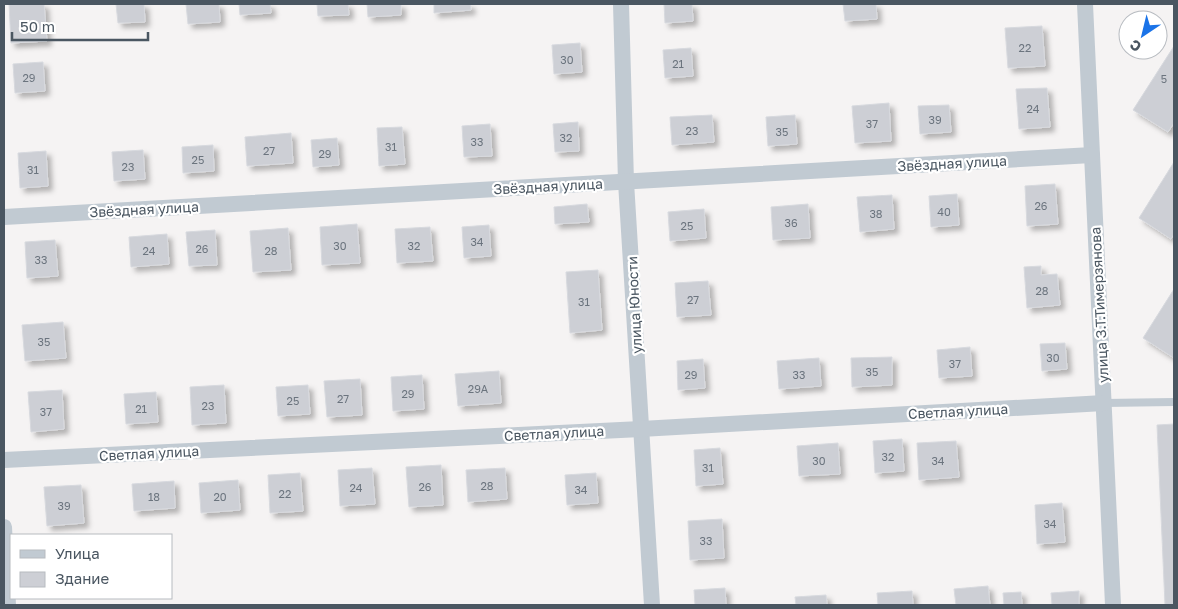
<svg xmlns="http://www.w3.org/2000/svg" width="1178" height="609" viewBox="0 0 1178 609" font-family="'Golos Text',sans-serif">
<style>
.building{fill:#cdcfd5;stroke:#d7d9de;filter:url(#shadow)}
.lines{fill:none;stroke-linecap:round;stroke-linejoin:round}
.lane{stroke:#c1cad2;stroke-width:8}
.street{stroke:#c1cad2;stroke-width:16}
.labels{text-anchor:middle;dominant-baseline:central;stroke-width:4.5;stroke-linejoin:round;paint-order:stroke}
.number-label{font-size:11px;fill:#6b747e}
.street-label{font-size:14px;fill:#4a5661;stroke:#fff}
</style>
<defs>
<filter id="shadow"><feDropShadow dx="4.5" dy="4.5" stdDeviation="2.5" flood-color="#0004"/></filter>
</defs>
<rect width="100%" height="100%" fill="#f5f3f3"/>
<g class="building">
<path d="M9 4H44L47 41 11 43Z"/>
<path d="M116 4H144L145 22 118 23Z"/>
<path d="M186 4H219L220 22 188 24Z"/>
<path d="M239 4H270L271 13 240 15Z"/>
<path d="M317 4H348L349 15 318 16Z"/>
<path d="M367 4H401V15L368 17Z"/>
<path d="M434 4H470L471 10 434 13Z"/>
<path d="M664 4H692L693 21 665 23Z"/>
<path d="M843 4H876L877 19 845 21Z"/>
<path d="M1042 26 1045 66 1008 68 1005 28Z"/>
<path d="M580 43 582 72 554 74 552 45Z"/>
<path d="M1174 46V123L1168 132 1133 110Z"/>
<path d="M691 48 693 76 665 78 663 50Z"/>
<path d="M43 62 45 91 15 93 13 64Z"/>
<path d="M1047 88 1050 127 1019 129 1016 89Z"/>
<path d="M889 103 891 141 855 143 852 106Z"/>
<path d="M949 105 951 132 920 134 918 106Z"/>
<path d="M712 115 714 142 672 145 670 117Z"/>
<path d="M795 115 797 144 768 146 766 117Z"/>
<path d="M578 122 579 151 555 152 553 124Z"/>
<path d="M490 124 492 156 464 157 462 126Z"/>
<path d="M402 127 405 164 379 166 377 128Z"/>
<path d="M291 133 293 163 247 166 245 137Z"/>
<path d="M337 138 339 165 313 167 311 140Z"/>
<path d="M213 145 214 171 183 173 182 147Z"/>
<path d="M143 150 145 179 114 181 112 152Z"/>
<path d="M46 151 48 186 20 188 18 153Z"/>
<path d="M1174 162V234L1171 239 1139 218Z"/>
<path d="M1055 184 1058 224 1027 226 1025 186Z"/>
<path d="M957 194 959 225 931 227 929 196Z"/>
<path d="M892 195 894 229 860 232 857 197Z"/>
<path d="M587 204 589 222 555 224 554 207Z"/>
<path d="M808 204 810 238 773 240 771 207Z"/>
<path d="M704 209 706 238 670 241 668 212Z"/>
<path d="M357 224 360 263 322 265 320 227Z"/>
<path d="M489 225 491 256 464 258 462 227Z"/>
<path d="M430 227 433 261 397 263 395 229Z"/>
<path d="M288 228 291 270 253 272 250 231Z"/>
<path d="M215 230 217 265 189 266 186 232Z"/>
<path d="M167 234 169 264 131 267 129 237Z"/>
<path d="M55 240 58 276 27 278 25 242Z"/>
<path d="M1041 266V275L1057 274 1060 305 1027 308 1024 267Z"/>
<path d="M598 270 602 330 570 333 566 272Z"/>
<path d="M708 281 711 315 677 317 675 283Z"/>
<path d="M1174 289V358L1143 338Z"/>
<path d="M63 322 66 358 25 361 22 325Z"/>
<path d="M1065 343 1067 369 1042 371 1040 344Z"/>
<path d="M970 347 972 376 939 378 937 350Z"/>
<path d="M892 357V385L852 387 851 358Z"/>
<path d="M819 358 821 386 779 389 777 361Z"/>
<path d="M703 359 705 388 678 390 677 361Z"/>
<path d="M499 371 501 403 458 406 455 374Z"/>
<path d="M422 375 424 409 393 411 391 377Z"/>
<path d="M360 379 362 415 327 417 324 381Z"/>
<path d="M224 385 226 423 192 425 190 387Z"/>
<path d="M308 385 310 414 278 416 276 387Z"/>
<path d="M62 390 64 429 31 432 28 392Z"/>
<path d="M156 392 158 422 126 424 124 394Z"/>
<path d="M1174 424V605H1165L1157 425Z"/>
<path d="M902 439 904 471 875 473 873 441Z"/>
<path d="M956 441 959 477 919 480 917 443Z"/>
<path d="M838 443 840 474 799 476 797 446Z"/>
<path d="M720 448 723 484 696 486 694 450Z"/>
<path d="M441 465 443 505 409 507 406 467Z"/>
<path d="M372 468 375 504 340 506 338 470Z"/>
<path d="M505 468 507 499 468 502 466 470Z"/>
<path d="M300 473 303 511 270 513 268 475Z"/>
<path d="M596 473 598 503 567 505 565 475Z"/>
<path d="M238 480 240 510 201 513 199 483Z"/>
<path d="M174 481 175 508 134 511 132 484Z"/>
<path d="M81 485 84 523 47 526 44 487Z"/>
<path d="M1062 503 1065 542 1037 544 1035 505Z"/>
<path d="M722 519 724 558 690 560 688 521Z"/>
<path d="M988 586 990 605H956L954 589Z"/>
<path d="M725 588 726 605H695L694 590Z"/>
<path d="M912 591 913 605H878L877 593Z"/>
<path d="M1079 591V605H1052L1051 593Z"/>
<path d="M1021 592 1022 605H1004L1003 593Z"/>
<path d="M826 595 827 605H796L795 597Z"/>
</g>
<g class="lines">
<path class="lane" d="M1104 403 1174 402"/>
<g class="street">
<path d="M621 4 626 182 652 605"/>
<path d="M1085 4 1113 605"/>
<path d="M4 217 1092 155"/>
<path d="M4 460 641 429 1104 403"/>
<path d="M4 527 8 605"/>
</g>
</g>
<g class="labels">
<g class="number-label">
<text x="1025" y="47">22</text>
<text x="567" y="59">30</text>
<text x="678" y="63">21</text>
<text x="29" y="77">29</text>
<text x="1164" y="78">5</text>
<text x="1033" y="108">24</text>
<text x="935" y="119">39</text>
<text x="872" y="123">37</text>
<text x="692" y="130">23</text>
<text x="782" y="131">35</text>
<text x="566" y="137">32</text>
<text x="477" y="141">33</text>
<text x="391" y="146">31</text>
<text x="269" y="150">27</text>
<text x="325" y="153">29</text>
<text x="198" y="159">25</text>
<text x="128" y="166">23</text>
<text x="33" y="169">31</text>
<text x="1041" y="205">26</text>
<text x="944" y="211">40</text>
<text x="876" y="213">38</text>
<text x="791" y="222">36</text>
<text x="687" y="225">25</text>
<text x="477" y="241">34</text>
<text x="340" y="245">30</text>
<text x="414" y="245">32</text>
<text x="202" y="248">26</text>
<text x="149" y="250">24</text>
<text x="271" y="250">28</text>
<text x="41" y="259">33</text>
<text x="1042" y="290">28</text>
<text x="693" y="299">27</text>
<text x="584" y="301">31</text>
<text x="44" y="341">35</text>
<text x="1053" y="357">30</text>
<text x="955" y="363">37</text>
<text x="872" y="371">35</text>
<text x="691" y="374">29</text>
<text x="799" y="374">33</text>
<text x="478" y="388">29А</text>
<text x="408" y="393">29</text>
<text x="343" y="398">27</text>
<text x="293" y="400">25</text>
<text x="208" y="405">23</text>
<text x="141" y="408">21</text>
<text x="46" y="411">37</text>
<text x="888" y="456">32</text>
<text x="819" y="460">30</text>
<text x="938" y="460">34</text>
<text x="708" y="467">31</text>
<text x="487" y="485">28</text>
<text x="425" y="486">26</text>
<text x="356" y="487">24</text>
<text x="581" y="489">34</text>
<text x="285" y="493">22</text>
<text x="154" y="496">18</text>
<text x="220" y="496">20</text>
<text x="64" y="505">39</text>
<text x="1050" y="523">34</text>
<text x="706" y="540">33</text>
</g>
<g class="street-label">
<text transform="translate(952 163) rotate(-3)">Звёздная улица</text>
<text transform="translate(548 186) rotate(-3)">Звёздная улица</text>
<text transform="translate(144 209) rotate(-3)">Звёздная улица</text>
<text transform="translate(634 305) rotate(-93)">улица Юности</text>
<text transform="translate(1099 305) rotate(-93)">улица З.Т.Тимерзянова</text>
<text transform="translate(958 411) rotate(-3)">Светлая улица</text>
<text transform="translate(554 433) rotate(-3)">Светлая улица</text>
<text transform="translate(149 453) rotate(-3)">Светлая улица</text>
</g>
</g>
<rect width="1178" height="609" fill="none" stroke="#4a5661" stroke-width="10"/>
<rect x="10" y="534" width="162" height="65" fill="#ffffff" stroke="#b7bbc0"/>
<rect x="20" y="550" width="25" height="8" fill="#c1cad2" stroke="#b7bbc0"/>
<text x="55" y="559" font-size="15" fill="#4a5661">Улица</text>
<rect x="20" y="572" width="25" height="15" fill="#cdcfd5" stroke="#b7bbc0"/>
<text x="55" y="584" font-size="15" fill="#4a5661">Здание</text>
<g transform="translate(1143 35) rotate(215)"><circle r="24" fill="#ffffff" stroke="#b7bbc0"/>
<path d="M0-4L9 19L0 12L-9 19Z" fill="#1a73e8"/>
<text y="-8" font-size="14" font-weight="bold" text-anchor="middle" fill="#4a5661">С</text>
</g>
<path d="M12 32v8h136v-8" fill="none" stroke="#4a5661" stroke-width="2.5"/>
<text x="20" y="32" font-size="15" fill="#4a5661" stroke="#ffffff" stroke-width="4" paint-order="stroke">50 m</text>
</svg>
